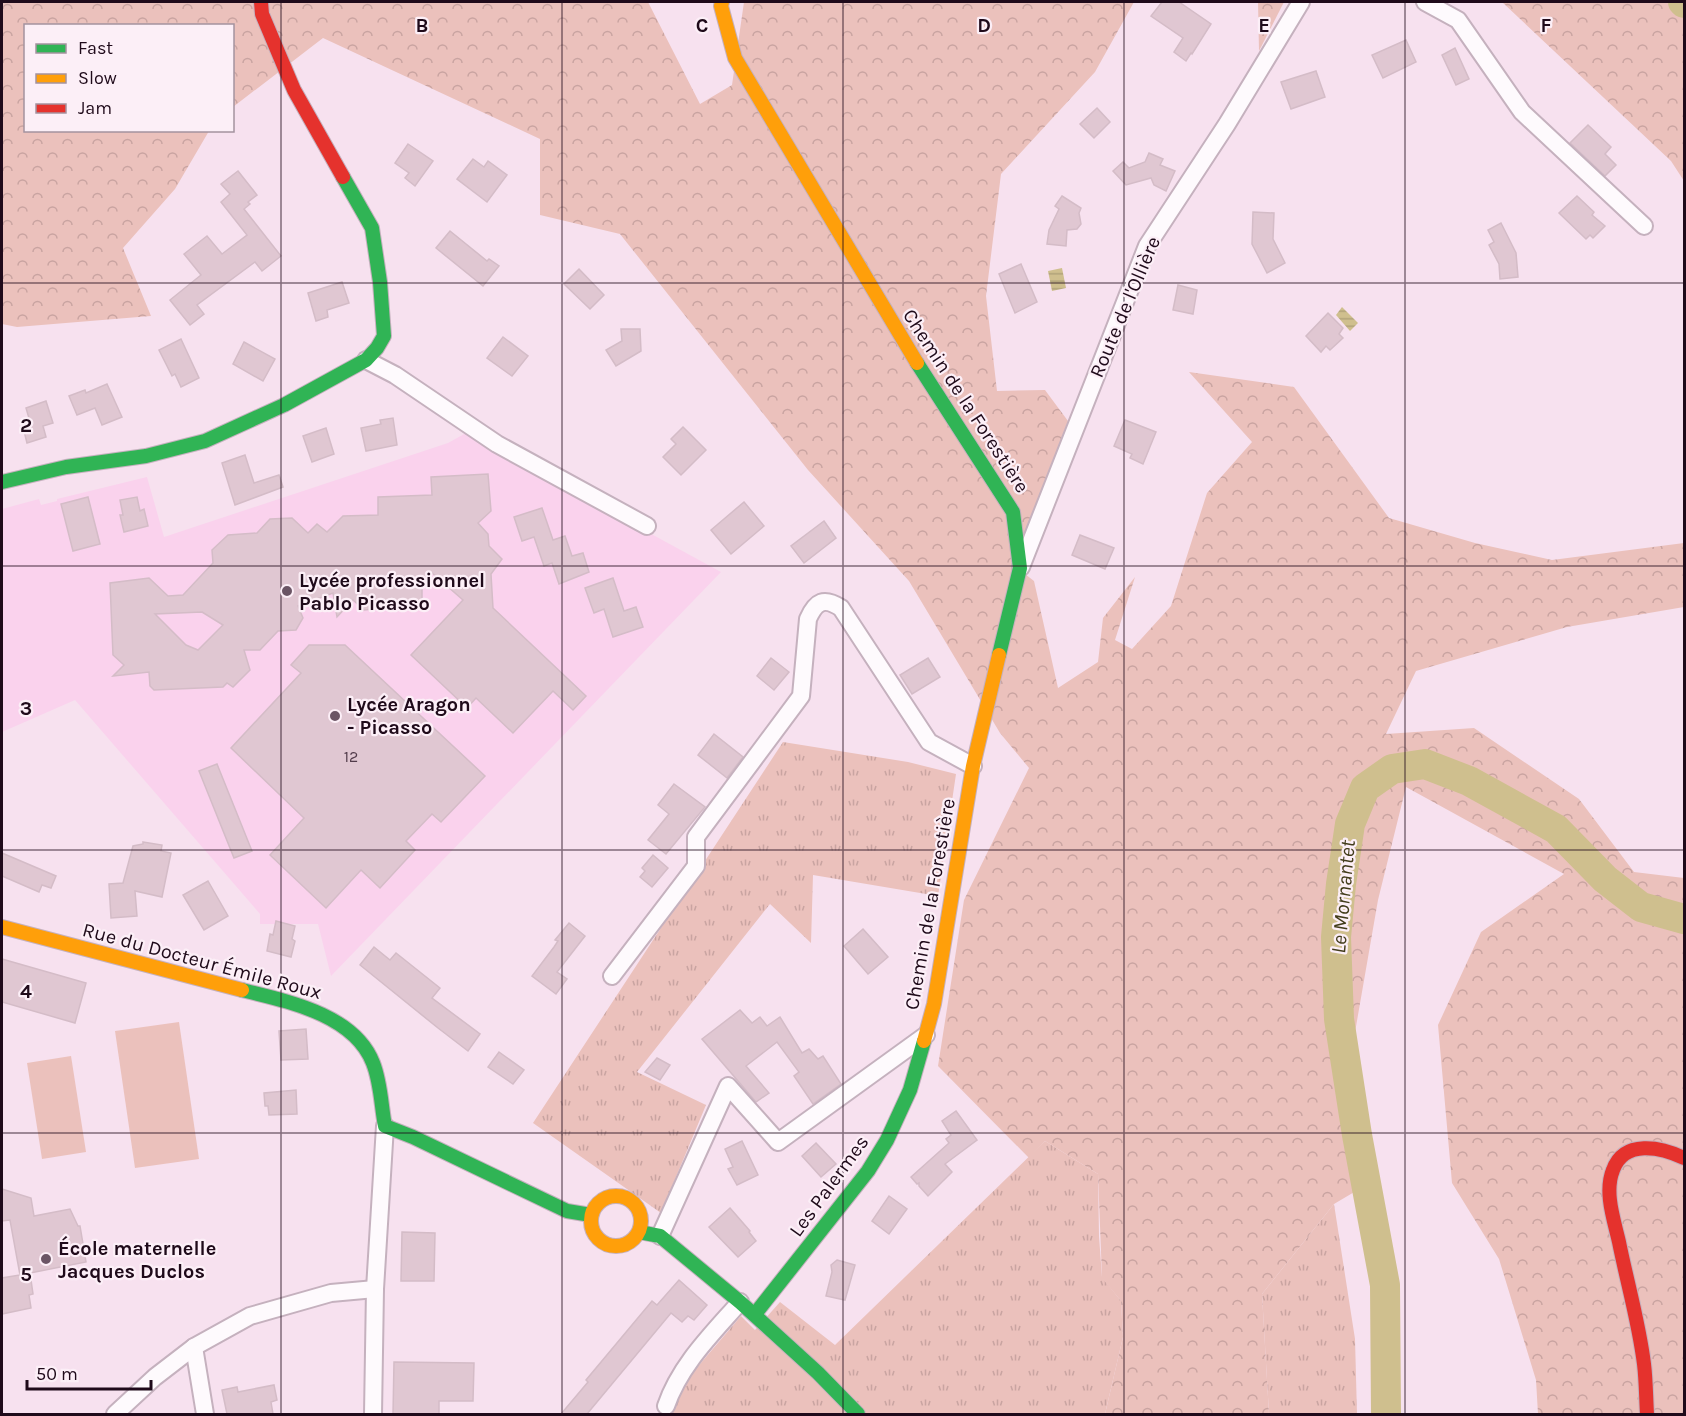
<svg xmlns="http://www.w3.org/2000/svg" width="1686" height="1416" viewBox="0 0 1686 1416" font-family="Karla,sans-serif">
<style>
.built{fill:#fad2ed}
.grass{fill:url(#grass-tufts)}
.forest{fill:url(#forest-crowns)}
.pitch{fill:#ebc1bc}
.water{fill:url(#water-rules)}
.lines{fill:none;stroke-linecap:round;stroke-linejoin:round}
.river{stroke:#cfbf8e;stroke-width:30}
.building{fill:#e0c7d2;stroke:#d4bcc7;stroke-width:1.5;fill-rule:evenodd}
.street-casing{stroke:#c5b1be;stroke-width:20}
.fast-casing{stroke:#c5b1be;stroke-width:16}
.slow-casing{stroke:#c5b1be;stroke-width:16}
.jam-casing{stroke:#c5b1be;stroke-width:16}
.street{stroke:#fefafd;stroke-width:16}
.fast{stroke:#30b455;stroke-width:14}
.slow{stroke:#ff9f0a;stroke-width:14}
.jam{stroke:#e5322d;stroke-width:14}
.grid{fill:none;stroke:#1f0a1a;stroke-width:1.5;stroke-opacity:0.55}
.poi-dot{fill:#6b5565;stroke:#fceff7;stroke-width:2}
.labels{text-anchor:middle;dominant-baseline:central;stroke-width:4.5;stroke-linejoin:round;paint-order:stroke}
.number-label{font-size:16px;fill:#513b4a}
.street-label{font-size:20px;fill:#1f0a1a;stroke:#fceff7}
.poi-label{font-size:20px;font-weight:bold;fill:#1f0a1a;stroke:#fceff7;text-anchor:start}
.water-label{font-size:21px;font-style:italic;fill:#423c1b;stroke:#fceff7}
.grid-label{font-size:20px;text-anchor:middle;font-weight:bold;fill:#1f0a1a;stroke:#fceff7;stroke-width:4.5;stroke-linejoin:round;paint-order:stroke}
</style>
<defs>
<pattern id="grass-tufts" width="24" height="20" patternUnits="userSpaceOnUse" patternTransform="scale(1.5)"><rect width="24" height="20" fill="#ebc1bc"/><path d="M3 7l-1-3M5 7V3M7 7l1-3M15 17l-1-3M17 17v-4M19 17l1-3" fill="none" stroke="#c9a4a1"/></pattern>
<pattern id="forest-crowns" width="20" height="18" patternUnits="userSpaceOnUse" patternTransform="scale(1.5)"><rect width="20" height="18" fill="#ebc1bc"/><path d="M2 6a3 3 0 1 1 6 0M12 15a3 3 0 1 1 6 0" fill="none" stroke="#c9a4a1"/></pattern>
<pattern id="water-rules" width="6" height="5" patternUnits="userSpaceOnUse" patternTransform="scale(1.5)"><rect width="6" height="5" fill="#cfbf8e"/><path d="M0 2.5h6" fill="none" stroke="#b1a37a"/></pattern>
</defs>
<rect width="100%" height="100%" fill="#f7e1ef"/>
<path class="built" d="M466 433 721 572 331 976 318 924H260V914L75 700 2 732V509L39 499 41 505 57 501V499L147 477 164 537 448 443Z"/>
<g class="grass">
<path d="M783 742 908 762 956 774 938 896 813 875 811 943 770 904 637 1072 706 1105 661 1213 533 1123Z"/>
<path d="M1045 1141 1098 1174 1099 1236 1102 1277 1121 1301 1123 1337 1105 1414H672L682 1385 741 1316 755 1330 780 1302 835 1345Z"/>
<path d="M1334 1204 1355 1339 1357 1414H1269L1262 1294Z"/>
</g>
<g class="forest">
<path d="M2 2H648L700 104 732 85 744 2H1134L1095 72 1001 174 986 296 997 391 1045 390 1068 421 1029 525 1011 563 1034 581 1058 688 1098 662 1103 618 1135 577 1115 640 1132 649 1171 606 1207 493 1252 442 1189 372 1294 387 1389 518 1475 543 1552 560 1684 543V607L1567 627 1416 671 1386 734 1474 728 1579 799 1634 872 1684 878V1414H1538L1536 1380 1499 1259 1452 1183 1438 1025 1481 932 1564 874 1406 787 1378 900 1354 1038 1369 1139 1378 1178 1334 1204 1262 1294 1269 1414H1105L1123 1337 1121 1301 1102 1278 1098 1174 1045 1141 1029 1158 938 1066 964 900 1029 768 1000 733 909 581 808 470 620 234 540 215V139L323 38 233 107 232 26H26V130L209 131 175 189 123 248 151 316 17 327 2 324Z"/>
<path d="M1258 2H1284L1259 51Z"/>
<path d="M1502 2H1684V181L1671 161Z"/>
</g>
<g class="pitch">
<path d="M179 1022 199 1159 135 1168 115 1031Z"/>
<path d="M71 1056 86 1152 42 1159 27 1063Z"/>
</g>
<g class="water">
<path d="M1062 268 1066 288 1052 291 1048 271Z"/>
<path d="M1342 307 1358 323 1350 331 1336 315Z"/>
</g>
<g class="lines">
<g class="river">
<path d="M1683 2 1684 3"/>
<path d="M1386 1414 1385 1285 1357 1135 1339 1019 1336 937 1341 884 1350 824 1365 788 1392 769 1425 764 1469 781 1556 829 1605 879 1641 907 1684 919"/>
</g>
</g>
<g class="building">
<path d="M1162 2H1179L1211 24 1192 54 1191 53 1186 61 1174 52 1183 38 1151 16Z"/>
<path d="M1406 40 1416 62 1383 78 1372 55Z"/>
<path d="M1455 48 1469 79 1456 85 1442 55Z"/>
<path d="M1316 71 1325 97 1291 109 1281 82Z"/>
<path d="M1097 108 1110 122 1094 138 1080 124Z"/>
<path d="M1588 125 1611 147 1605 154 1616 165 1605 176 1570 143Z"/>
<path d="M408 144 433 161 415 186 405 178 409 173 395 163Z"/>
<path d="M1149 153 1163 159 1160 165 1175 171 1166 191 1154 185 1151 178 1126 185 1113 171 1123 162 1129 168 1145 162Z"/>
<path d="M473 159 484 167 488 161 507 175 487 202 457 179Z"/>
<path d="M238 171 257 195 248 202 250 204 244 209 281 256 262 271 255 262 197 305 204 314 190 325 170 300 201 275 184 254 207 236 222 254 247 235 221 202 230 194 221 184Z"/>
<path d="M1062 196 1081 208 1079 213 1081 224 1077 229 1067 230 1066 246 1047 244 1049 230 1059 209 1055 206Z"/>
<path d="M1577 196 1594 212 1592 215 1605 226 1593 238 1590 235 1586 239 1559 213Z"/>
<path d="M1253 212 1274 213 1273 239 1285 263 1267 273 1252 244Z"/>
<path d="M1501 223 1516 253 1518 277 1500 279 1499 264 1489 245 1494 242 1488 230Z"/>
<path d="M450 231 487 261 489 259 499 266 483 286 436 248Z"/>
<path d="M1021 264 1037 302 1015 313 999 274Z"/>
<path d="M579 269 604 295 590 309 564 284Z"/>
<path d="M342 282 349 303 327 310 328 317 316 321 308 293Z"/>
<path d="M1178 285 1197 290 1193 314 1173 310Z"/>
<path d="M1328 313 1343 328 1339 334 1343 338 1330 350 1326 346 1321 352 1306 336Z"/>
<path d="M621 329H640L641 351 616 366 606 350 622 341Z"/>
<path d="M503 337 528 356 512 376 487 358Z"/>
<path d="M181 339 199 378 181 387 175 374 172 376 159 350Z"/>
<path d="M244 342 275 359 263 381 233 364Z"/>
<path d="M107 384 122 417 102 425 95 408 77 415 69 396 85 390 86 393Z"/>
<path d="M46 401 53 423 43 426 46 437 27 443 23 427 31 425 26 408Z"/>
<path d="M393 418 397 445 366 451 361 428 381 424 380 420Z"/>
<path d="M1125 420 1156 432 1143 464 1130 458 1132 454 1114 446Z"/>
<path d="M683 427 706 450 681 475 663 457 676 444 671 439Z"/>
<path d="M326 428 334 454 312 462 303 436Z"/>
<path d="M245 455 254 483 279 475 283 487 235 505 222 463Z"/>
<path d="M488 474 491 511 478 523 488 534 489 546 502 559 491 574 493 608 586 696 573 710 553 691 513 733 476 698 467 708 411 655 463 600 432 573 422 589V604L364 610 353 600 337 617 333 593 298 606 303 618 296 630 278 631 260 650H244L250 670 233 687 227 683 223 687 154 690 150 686 149 672 113 676 124 665 113 655 110 583 149 578 168 596 183 595 213 563 212 550 228 535 257 533 270 519 292 518 308 533 317 524 327 532 343 516 378 515V497L432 495 431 477ZM202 612 223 625 198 650 186 645 155 614Z"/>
<path d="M88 497 100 544 73 551 61 504Z"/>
<path d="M137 497 140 511 144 509 148 526 124 532 120 515H123L120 500Z"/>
<path d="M744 502 764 526 731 554 711 530Z"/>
<path d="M542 508 553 540 565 536 572 556 583 553 589 572 559 584 552 563 544 566 534 537 522 541 514 517Z"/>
<path d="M824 521 836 538 804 563 791 546Z"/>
<path d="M1080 535 1114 548 1105 569 1072 555Z"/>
<path d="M613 578 624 611 636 607 643 627 613 637 604 609 594 613 585 588Z"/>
<path d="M309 645H345L485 776 441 822 432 814 406 841 415 850 380 888 361 870 326 908 270 855 304 818 231 748 301 673 291 665Z"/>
<path d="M771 658 789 672 774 690 757 676Z"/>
<path d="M928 658 940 677 912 694 900 675Z"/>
<path d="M714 734 743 757 727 778 698 755Z"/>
<path d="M217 764 252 851 234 858 199 771Z"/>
<path d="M674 784 705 807 666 854 648 840 669 814 658 805Z"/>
<path d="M143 842 162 845 161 851 171 853 162 897 135 891 137 916 111 918 109 884 123 883 133 846 143 844Z"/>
<path d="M2 853 56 876 51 888 42 885 39 892 2 876Z"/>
<path d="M653 855 668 868 652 887 640 877 645 871 642 868Z"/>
<path d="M208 881 228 916 204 930 183 895Z"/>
<path d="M276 921 295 926 292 939 295 941 291 957 267 951 270 934 273 935Z"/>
<path d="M569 923 585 936 557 972 567 979 556 994 532 976 554 947 558 941 555 940Z"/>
<path d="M863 929 888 957 868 974 844 946Z"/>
<path d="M374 947 390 960 396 953 440 988 432 998 480 1034 468 1051 438 1028 360 965Z"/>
<path d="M2 959 86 983 75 1023 2 1002Z"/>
<path d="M740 1010 752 1023 760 1017 767 1026 780 1017 802 1053 809 1049 818 1059 823 1056 841 1084 813 1104 794 1076 799 1072 777 1042 746 1066 769 1093 756 1102 702 1039Z"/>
<path d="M306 1029 308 1059 281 1060 279 1031Z"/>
<path d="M499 1052 524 1070 513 1084 488 1067Z"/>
<path d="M657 1058 670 1065 660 1080 645 1072Z"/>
<path d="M296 1090 297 1114 269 1115 268 1106H265L264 1093Z"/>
<path d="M956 1111 977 1140 945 1164 952 1172 928 1196 919 1186V1183L917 1184 911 1177 949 1143 946 1139 951 1135 942 1121Z"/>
<path d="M742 1141 758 1175 737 1185 728 1169 733 1167 725 1149Z"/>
<path d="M816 1143 836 1164 821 1177 802 1156Z"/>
<path d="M2 1189 31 1198 34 1216 70 1209 78 1226H80L86 1262 30 1273 33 1294 29 1295 31 1308 2 1314V1278L20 1275 10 1220 2 1221Z"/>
<path d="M889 1196 907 1209 889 1234 872 1221Z"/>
<path d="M730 1208 750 1231 749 1232 756 1241 738 1257 709 1227Z"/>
<path d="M402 1232 435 1233 434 1281H401Z"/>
<path d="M837 1260 855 1265 845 1300 826 1296 832 1272 831 1265Z"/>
<path d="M679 1280 707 1305 694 1320 688 1316 682 1322 671 1313 587 1414H561L588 1382 586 1380 652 1301 657 1305Z"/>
<path d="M394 1362 474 1363 473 1401H439V1414H393Z"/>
<path d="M274 1385 277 1400 271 1402 273 1414H227L222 1390 237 1387 238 1392Z"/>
</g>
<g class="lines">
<defs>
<g id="street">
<path d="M1425 2 1458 20 1522 112 1644 226"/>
<path d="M366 360 395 375 497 444 647 526"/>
<path d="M1021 567 1147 246 1227 124 1301 2"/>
<path d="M612 976 696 866V837L801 696 808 619C816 601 824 597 841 608L929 742 973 766"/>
<path d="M660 1236 728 1086 778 1142 926 1035"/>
<path d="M194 1347 205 1414"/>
<path d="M666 1406C680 1365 712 1334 740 1302"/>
<path d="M115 1414 155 1377 194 1347 250 1316 331 1293 375 1289"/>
<path d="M373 1414 375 1289 385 1126"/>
</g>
<g id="fast">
<path d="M917 363 1013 512 1020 568 999 655"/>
<path d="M2 482 66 467 146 456 205 441 284 405 366 360 377 348 384 336 380 282 372 228 343 177"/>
<path d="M242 990C286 1001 354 1014 373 1063 381 1083 381 1105 385 1126L413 1137 567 1211 591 1215"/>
<path d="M639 1232 660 1236 740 1302 818 1373 858 1414"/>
<path d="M755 1314 868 1171 887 1140 910 1090 924 1041"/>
</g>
<g id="slow">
<path d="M722 2 721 6 735 58 917 363"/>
<path d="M2 927 242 990"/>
<path d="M924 1041 934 1004 973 766 999 655"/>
<circle cx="616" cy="1221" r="25"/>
</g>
<g id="jam">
<path d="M261 2 262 14 294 90 343 177"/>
<path d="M1647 1414C1646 1397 1646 1380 1644 1364 1639 1323 1627 1282 1619 1242 1614 1220 1604 1192 1613 1170 1624 1139 1661 1147 1684 1158"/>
</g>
</defs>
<use href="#street" class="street-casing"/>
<use href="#fast" class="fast-casing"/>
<use href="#slow" class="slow-casing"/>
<use href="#jam" class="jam-casing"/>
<use href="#street" class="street"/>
<use href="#fast" class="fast"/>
<use href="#slow" class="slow"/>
<use href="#jam" class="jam"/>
</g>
<path class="grid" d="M281 2V1414M562 2V1414M843 2V1414M1124 2V1414M1405 2V1414M2 283H1684M2 566H1684M2 850H1684M2 1133H1684"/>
<g class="poi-dot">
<circle cx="287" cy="591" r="6"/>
<circle cx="335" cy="716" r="6"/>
<circle cx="46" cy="1259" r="6"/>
</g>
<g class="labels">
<g class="number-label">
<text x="351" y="756">12</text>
</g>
<g class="street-label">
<text transform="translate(1125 307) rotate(-67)">Route de l'Ollière</text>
<text transform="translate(966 401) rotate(57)">Chemin de la Forestière</text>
<text transform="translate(930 904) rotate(-80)">Chemin de la Forestière</text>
<text transform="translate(202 961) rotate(15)">Rue du Docteur Émile Roux</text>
<text transform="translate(829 1186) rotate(-54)">Les Palermes</text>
</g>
<g class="poi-label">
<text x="299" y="580">Lycée professionnel<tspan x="299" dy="23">Pablo Picasso</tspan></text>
<text x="347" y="704">Lycée Aragon<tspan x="347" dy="23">- Picasso</tspan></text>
<text x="58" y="1248">École maternelle<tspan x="58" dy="23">Jacques Duclos</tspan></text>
</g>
<g class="water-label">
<text transform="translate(1343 897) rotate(-85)">Le Mornantet</text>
</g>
</g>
<g class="grid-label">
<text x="422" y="32">B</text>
<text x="702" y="32">C</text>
<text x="984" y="32">D</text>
<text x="1264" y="32">E</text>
<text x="1546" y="32">F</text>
<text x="26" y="432">2</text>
<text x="26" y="715">3</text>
<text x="26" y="998">4</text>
<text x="26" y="1281">5</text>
</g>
<rect width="1686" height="1416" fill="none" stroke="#1f0a1a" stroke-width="6"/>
<rect x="24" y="24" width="210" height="108" fill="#fceff7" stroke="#a4939f" stroke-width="1.5"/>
<rect x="36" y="44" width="30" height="9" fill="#30b455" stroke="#a4939f" stroke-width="1.5"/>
<text x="78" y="54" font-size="18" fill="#1f0a1a">Fast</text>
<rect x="36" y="74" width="30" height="9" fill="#ff9f0a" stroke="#a4939f" stroke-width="1.5"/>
<text x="78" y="84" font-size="18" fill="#1f0a1a">Slow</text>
<rect x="36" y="104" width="30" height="9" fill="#e5322d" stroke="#a4939f" stroke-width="1.5"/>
<text x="78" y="114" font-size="18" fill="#1f0a1a">Jam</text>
<path d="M27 1380v9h124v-9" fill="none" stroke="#1f0a1a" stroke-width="3"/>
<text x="36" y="1380" font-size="18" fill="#1f0a1a" stroke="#fceff7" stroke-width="4.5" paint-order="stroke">50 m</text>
</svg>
